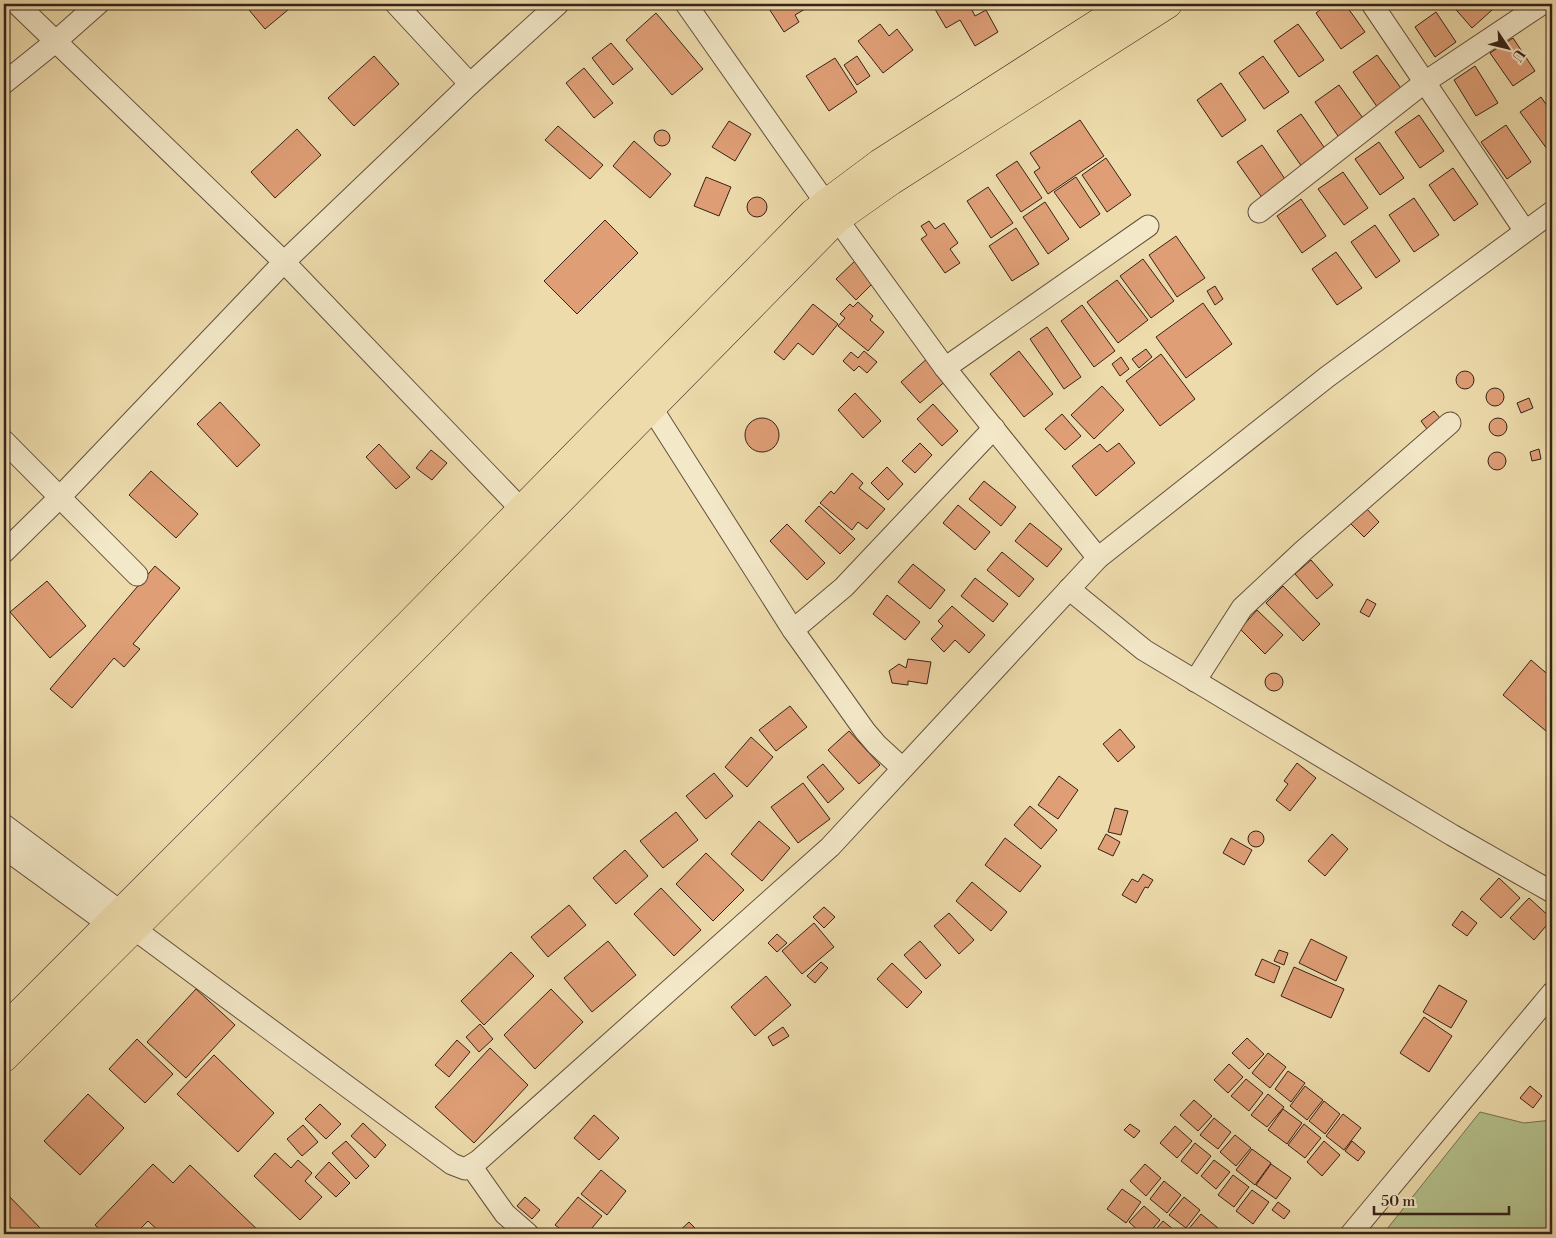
<svg xmlns="http://www.w3.org/2000/svg" width="1556" height="1238" viewBox="0 0 1556 1238" font-family="'Libre Bodoni',serif">
<style>
.green{fill:#b4c18c;stroke:#767252}
.building{fill:#df9e76;stroke:#372219}
.lines{fill:none;stroke-linecap:round;stroke-linejoin:round}
.minor-casing{stroke:#64503e;stroke-width:23}
.highway-casing{stroke:#372219;stroke-width:29}
.minor{stroke:#f3e8c8;stroke-width:21}
.highway{stroke:#eddbab;stroke-width:28}
</style>
<rect width="100%" height="100%" fill="#eddbab"/>
<filter id="stains"><feTurbulence type="fractalNoise" baseFrequency=".004" numOctaves="4"/><feColorMatrix values="0 0 0 0 .2 0 0 0 0 .09 0 0 0 0 .02 0 0 0 .5 -.17"/></filter>
<radialGradient id="worn" r=".72"><stop offset=".6" stop-color="#630" stop-opacity="0"/><stop offset="1" stop-color="#630" stop-opacity=".3"/></radialGradient>
<path class="green" d="M1480 1112 1524 1123 1552 1120V1234H1383Z"/>
<g class="building">
<path d="M244 4H295L265 29Z"/>
<path d="M766 4H809L810 6 795 15 799 22 784 32Z"/>
<path d="M932 4H969L975 16 986 10 998 32 975 46 960 20 946 28Z"/>
<path d="M1328 4H1345L1365 32 1341 49 1316 13Z"/>
<path d="M1451 4H1487L1492 10 1472 28Z"/>
<path d="M1436 12 1456 42 1435 57 1415 27Z"/>
<path d="M656 13 703 69 672 95 626 40Z"/>
<path d="M880 24 889 36 897 29 913 50 883 73 858 41Z"/>
<path d="M1298 24 1324 60 1299 77 1274 41Z"/>
<path d="M1513 38 1535 71 1513 86 1490 53Z"/>
<path d="M611 43 633 69 613 85 592 58Z"/>
<path d="M1377 55 1403 91 1378 108 1353 72Z"/>
<path d="M374 56 399 84 354 126 328 98Z"/>
<path d="M857 56 870 76 857 85 844 65Z"/>
<path d="M1263 56 1289 92 1264 109 1239 73Z"/>
<path d="M835 58 857 92 829 111 806 76Z"/>
<path d="M1475 66 1498 103 1476 116 1454 80Z"/>
<path d="M584 68 613 103 594 118 566 83Z"/>
<path d="M1221 83 1246 120 1222 137 1197 100Z"/>
<path d="M1339 85 1365 121 1340 139 1315 102Z"/>
<path d="M1541 97 1552 113V145L1547 149 1520 112Z"/>
<path d="M1301 114 1326 150 1302 167 1277 131Z"/>
<path d="M1419 115 1444 151 1420 168 1395 132Z"/>
<path d="M1080 120 1104 156 1048 194 1034 172 1040 168 1030 153Z"/>
<path d="M729 121 751 134 735 161 712 147Z"/>
<path d="M1506 125 1531 162 1507 179 1481 142Z"/>
<path d="M558 126 603 165 590 179 545 140Z"/>
<path d="M297 129 321 155 275 198 251 172Z"/>
<circle cx="662" cy="138" r="8"/>
<path d="M634 141 671 174 650 198 613 166Z"/>
<path d="M1379 142 1404 178 1380 195 1355 159Z"/>
<path d="M1262 145 1287 182 1263 199 1237 162Z"/>
<path d="M1106 158 1131 195 1107 212 1082 175Z"/>
<path d="M1017 161 1042 198 1021 212 996 175Z"/>
<path d="M1453 168 1478 204 1454 221 1429 185Z"/>
<path d="M1343 172 1368 208 1344 225 1318 189Z"/>
<path d="M706 177 731 187 719 216 694 206Z"/>
<path d="M1076 177 1100 214 1080 228 1054 192Z"/>
<path d="M988 187 1013 223 991 238 967 201Z"/>
<circle cx="757" cy="207" r="10"/>
<path d="M1414 198 1439 235 1414 252 1389 215Z"/>
<path d="M1301 199 1326 236 1302 253 1277 216Z"/>
<path d="M1045 202 1069 239 1048 254 1023 217Z"/>
<path d="M605 220 638 253 577 314 544 281Z"/>
<path d="M929 221 935 229 944 223 958 243 950 249 960 263 945 273 921 239 927 235 921 226Z"/>
<path d="M1375 225 1400 261 1376 278 1351 242Z"/>
<path d="M1016 228 1039 264 1012 281 989 246Z"/>
<path d="M1176 236 1205 278 1177 297 1149 255Z"/>
<path d="M1336 252 1362 288 1337 305 1312 269Z"/>
<path d="M1143 259 1174 301 1151 318 1120 276Z"/>
<path d="M856 260 875 281 856 300 836 279Z"/>
<path d="M1117 280 1148 320 1118 343 1087 302Z"/>
<path d="M1215 286 1223 299 1215 305 1207 291Z"/>
<path d="M858 302 873 316 870 320 884 332 868 351 838 326 845 318 840 314 850 304 853 307Z"/>
<path d="M1203 303 1232 344 1186 378 1156 337Z"/>
<path d="M813 304 838 324 813 355 798 343 784 360 774 352Z"/>
<path d="M1082 305 1115 351 1094 367 1061 321Z"/>
<path d="M1047 327 1081 377 1064 389 1030 339Z"/>
<path d="M1146 349 1152 357 1139 368 1132 359Z"/>
<path d="M864 351 877 362 867 373 859 366 854 371 843 361 851 352 858 358Z"/>
<path d="M1019 351 1053 394 1024 417 990 374Z"/>
<path d="M1161 354 1195 399 1160 426 1126 381Z"/>
<path d="M929 357 948 379 920 403 901 382Z"/>
<path d="M1121 357 1129 369 1120 376 1112 364Z"/>
<circle cx="1465" cy="380" r="9"/>
<path d="M1102 386 1124 410 1094 439 1071 415Z"/>
<circle cx="1495" cy="397" r="9"/>
<path d="M855 393 881 421 863 438 838 410Z"/>
<path d="M1529 398 1533 408 1521 413 1517 403Z"/>
<path d="M220 402 260 445 237 467 197 424Z"/>
<path d="M933 404 958 431 942 446 917 419Z"/>
<path d="M1434 411 1440 418 1427 429 1421 421Z"/>
<path d="M1062 414 1081 436 1065 450 1045 429Z"/>
<circle cx="762" cy="435" r="17"/>
<circle cx="1498" cy="427" r="9"/>
<path d="M920 443 932 455 915 473 902 461Z"/>
<path d="M1119 443 1135 463 1096 496 1072 466 1100 444 1107 452Z"/>
<path d="M379 444 410 477 396 489 366 457Z"/>
<path d="M1539 449 1541 459 1532 461 1530 452Z"/>
<path d="M431 450 447 463 432 480 416 468Z"/>
<circle cx="1497" cy="461" r="9"/>
<path d="M887 467 903 484 888 500 871 483Z"/>
<path d="M151 471 198 514 176 538 129 495Z"/>
<path d="M852 473 863 483 859 488 885 509 867 529 858 522 852 530 820 503 831 491 834 494Z"/>
<path d="M984 481 1016 507 1001 526 969 499Z"/>
<path d="M958 505 990 532 975 550 943 523Z"/>
<path d="M819 506 855 539 840 554 805 521Z"/>
<path d="M1366 508 1379 522 1364 537 1350 523Z"/>
<path d="M1030 523 1062 549 1047 567 1015 541Z"/>
<path d="M787 524 825 563 807 580 770 541Z"/>
<path d="M1002 552 1034 579 1019 597 987 570Z"/>
<path d="M1311 560 1333 585 1317 599 1295 574Z"/>
<path d="M913 564 945 590 930 609 898 582Z"/>
<path d="M155 566 180 588 133 644 140 649 124 667 114 658 72 708 50 689Z"/>
<path d="M975 578 1008 604 993 622 961 596Z"/>
<path d="M47 581 86 626 50 658 10 612Z"/>
<path d="M1283 586 1320 624 1303 641 1266 603Z"/>
<path d="M887 595 920 622 905 640 873 614Z"/>
<path d="M1367 599 1376 604 1369 617 1360 612Z"/>
<path d="M952 606 985 635 969 653 955 640 944 652 931 639 943 626 938 621Z"/>
<path d="M1257 610 1283 635 1265 654 1240 629Z"/>
<path d="M908 659 931 662 927 684 908 681V685L892 683 889 671 899 664 906 668Z"/>
<path d="M1531 660 1552 678V736L1503 695Z"/>
<circle cx="1274" cy="682" r="9"/>
<path d="M790 706 807 727 776 751 759 730Z"/>
<path d="M1120 729 1135 747 1118 762 1103 744Z"/>
<path d="M849 731 880 765 859 784 828 750Z"/>
<path d="M751 737 773 757 747 787 725 767Z"/>
<path d="M1297 763 1316 778 1290 811 1276 800 1288 784 1284 781Z"/>
<path d="M823 764 844 789 828 803 807 777Z"/>
<path d="M714 773 733 796 706 819 686 796Z"/>
<path d="M1059 776 1078 790 1058 819 1038 805Z"/>
<path d="M803 783 830 819 798 843 771 807Z"/>
<path d="M1030 806 1057 830 1041 849 1014 825Z"/>
<path d="M1115 808 1128 811 1121 835 1108 832Z"/>
<path d="M676 812 698 840 663 868 640 841Z"/>
<path d="M759 821 790 848 762 881 731 854Z"/>
<circle cx="1256" cy="839" r="8"/>
<path d="M1106 834 1120 842 1113 856 1098 849Z"/>
<path d="M1332 834 1348 849 1325 876 1308 861Z"/>
<path d="M1005 838 1041 866 1020 892 985 865Z"/>
<path d="M1231 838 1252 850 1244 865 1223 853Z"/>
<path d="M625 850 648 876 616 904 593 878Z"/>
<path d="M706 853 744 890 713 921 676 884Z"/>
<path d="M1143 874 1153 880 1148 888 1145 887 1136 903 1122 895 1132 879 1138 882Z"/>
<path d="M1499 878 1520 898 1501 918 1480 899Z"/>
<path d="M972 882 1007 912 991 931 956 901Z"/>
<path d="M661 888 701 930 674 956 634 914Z"/>
<path d="M1529 898 1552 919 1534 940 1510 918Z"/>
<path d="M569 905 586 925 548 957 531 937Z"/>
<path d="M824 907 835 917 824 928 813 917Z"/>
<path d="M1462 911 1477 923 1467 936 1452 925Z"/>
<path d="M949 913 974 940 959 954 934 926Z"/>
<path d="M814 923 834 947 802 974 782 951Z"/>
<path d="M777 934 787 943 777 952 768 943Z"/>
<path d="M1311 939 1347 957 1336 981 1299 963Z"/>
<path d="M608 941 636 975 592 1012 564 978Z"/>
<path d="M920 941 941 965 926 979 904 955Z"/>
<path d="M1279 950 1288 953 1284 965 1274 961Z"/>
<path d="M511 952 534 976 484 1025 461 1001Z"/>
<path d="M1262 959 1280 967 1274 983 1255 975Z"/>
<path d="M821 962 828 968 815 983 807 976Z"/>
<path d="M892 963 922 992 907 1008 877 979Z"/>
<path d="M1294 967 1344 989 1331 1018 1281 996Z"/>
<path d="M766 976 791 1005 755 1036 731 1007Z"/>
<path d="M1439 985 1467 1001 1451 1028 1423 1012Z"/>
<path d="M196 989 235 1025 186 1078 147 1042Z"/>
<path d="M551 989 583 1022 535 1069 504 1035Z"/>
<path d="M1424 1017 1452 1036 1429 1072 1400 1053Z"/>
<path d="M480 1024 493 1039 479 1052 466 1037Z"/>
<path d="M783 1027 789 1036 773 1046 768 1037Z"/>
<path d="M1247 1038 1264 1054 1249 1069 1232 1053Z"/>
<path d="M137 1039 173 1074 145 1103 109 1069Z"/>
<path d="M457 1040 470 1052 449 1077 435 1065Z"/>
<path d="M490 1048 528 1085 474 1143 435 1107Z"/>
<path d="M1268 1053 1286 1067 1270 1088 1252 1073Z"/>
<path d="M214 1055 274 1113 238 1152 177 1094Z"/>
<path d="M1229 1064 1243 1077 1228 1093 1214 1080Z"/>
<path d="M1288 1071 1305 1083 1291 1102 1275 1089Z"/>
<path d="M1246 1079 1263 1093 1249 1111 1231 1096Z"/>
<path d="M1305 1086 1323 1100 1307 1120 1290 1106Z"/>
<path d="M1530 1086 1542 1096 1533 1108 1520 1098Z"/>
<path d="M88 1094 124 1128 80 1175 44 1141Z"/>
<path d="M1268 1094 1284 1107 1267 1127 1251 1115Z"/>
<path d="M1194 1100 1212 1116 1198 1131 1180 1115Z"/>
<path d="M1324 1101 1340 1114 1325 1134 1309 1121Z"/>
<path d="M320 1104 341 1124 326 1139 305 1119Z"/>
<path d="M1283 1109 1302 1123 1287 1144 1268 1130Z"/>
<path d="M1343 1114 1361 1128 1344 1150 1326 1136Z"/>
<path d="M594 1115 619 1138 599 1160 574 1138Z"/>
<path d="M1214 1118 1231 1132 1218 1149 1200 1135Z"/>
<path d="M363 1123 386 1145 375 1158 351 1136Z"/>
<path d="M1130 1124 1140 1131 1134 1138 1124 1130Z"/>
<path d="M1304 1124 1321 1138 1305 1158 1288 1145Z"/>
<path d="M303 1125 318 1142 302 1156 287 1139Z"/>
<path d="M1175 1126 1192 1141 1177 1158 1160 1143Z"/>
<path d="M1235 1135 1251 1148 1236 1166 1220 1152Z"/>
<path d="M346 1141 369 1166 356 1179 332 1153Z"/>
<path d="M1324 1141 1340 1155 1322 1176 1307 1162Z"/>
<path d="M1352 1141 1365 1152 1358 1161 1345 1151Z"/>
<path d="M1195 1143 1211 1156 1197 1174 1181 1161Z"/>
<path d="M1252 1149 1271 1163 1255 1185 1236 1170Z"/>
<path d="M275 1153 291 1168 298 1160 312 1173 305 1181 322 1197 300 1220 254 1176Z"/>
<path d="M1214 1160 1230 1172 1216 1189 1201 1176Z"/>
<path d="M329 1162 350 1183 336 1197 315 1177Z"/>
<path d="M153 1164 173 1183 190 1165 262 1234H162L148 1221 135 1234H105L95 1225Z"/>
<path d="M1145 1164 1161 1178 1146 1196 1130 1181Z"/>
<path d="M1271 1164 1291 1178 1276 1199 1256 1185Z"/>
<path d="M601 1170 626 1191 607 1215 581 1194Z"/>
<path d="M1233 1175 1249 1187 1234 1207 1218 1195Z"/>
<path d="M1164 1181 1181 1195 1167 1213 1150 1199Z"/>
<path d="M1122 1189 1141 1202 1126 1223 1107 1209Z"/>
<path d="M1252 1190 1269 1202 1253 1224 1236 1211Z"/>
<path d="M4 1191 46 1234H4Z"/>
<path d="M525 1197 540 1210 532 1219 517 1206Z"/>
<path d="M578 1197 602 1216 587 1234H567L555 1225Z"/>
<path d="M1184 1197 1200 1210 1186 1228 1169 1215Z"/>
<path d="M1278 1202 1290 1211 1284 1219 1272 1210Z"/>
<path d="M1144 1206 1160 1220 1148 1234H1142L1129 1222Z"/>
<path d="M1201 1214 1218 1228 1213 1234H1192L1187 1231Z"/>
<path d="M1163 1221 1179 1234H1152Z"/>
<path d="M689 1222 701 1234H676Z"/>
</g>
<g class="lines">
<defs>
<g id="minor">
<path d="M17 4 284 262 521 509"/>
<path d="M396 4 470 84"/>
<path d="M686 4 837 219 945 368 1098 558"/>
<path d="M1372 4 1525 231"/>
<path d="M4 83 55 42 98 4"/>
<path d="M1259 212 1425 82 1542 4"/>
<path d="M945 368 1148 226"/>
<path d="M651 407 793 630 865 731 877 745 902 768"/>
<path d="M4 441 137 575"/>
<path d="M4 552 59 498 284 262 470 84 558 4"/>
<path d="M1069 589 1144 650 1452 835 1552 892"/>
<path d="M793 630 844 587 994 428"/>
<path d="M1195 681 1242 608 1303 551 1450 423"/>
<path d="M4 825 137 924 141 934 452 1164 465 1169 478 1161 830 847 1098 558 1327 377 1552 212"/>
<path d="M4 848 121 933"/>
<path d="M471 1166 505 1214 528 1234"/>
<path d="M1351 1234 1552 993"/>
</g>
<g id="highway">
<path d="M4 1029 407 626 813 213 880 163 1128 4"/>
<path d="M4 1058 422 641 837 219 891 181 1168 4"/>
</g>
</defs>
<use href="#minor" class="minor-casing"/>
<use href="#highway" class="highway-casing"/>
<use href="#minor" class="minor"/>
<use href="#highway" class="highway"/>
</g>
<rect width="1556" height="1238" fill="none" stroke="#eddbab" stroke-width="20"/>
<rect x="5" y="5" width="1546" height="1228" fill="none" stroke="#372219" stroke-width="2.5"/>
<rect x="10" y="10" width="1536" height="1218" fill="none" stroke="#372219"/>
<g transform="translate(1508 48) rotate(125)" stroke="#f3e8c8" stroke-width="4" paint-order="stroke">
<path d="M0-4L9 19L0 12L-9 19Z" fill="#372219"/>
<text y="-8" font-size="14" font-weight="bold" text-anchor="middle" fill="#372219">U</text>
</g>
<path d="M1374 1206v8h135v-8" fill="none" stroke="#372219" stroke-width="2.5"/>
<text x="1381" y="1206" font-size="15" fill="#372219" stroke="#f3e8c8" stroke-width="4" paint-order="stroke">50 m</text>
<rect width="100%" height="100%" filter="url(#stains)"/>
<rect width="100%" height="100%" fill="url(#worn)"/>
</svg>
